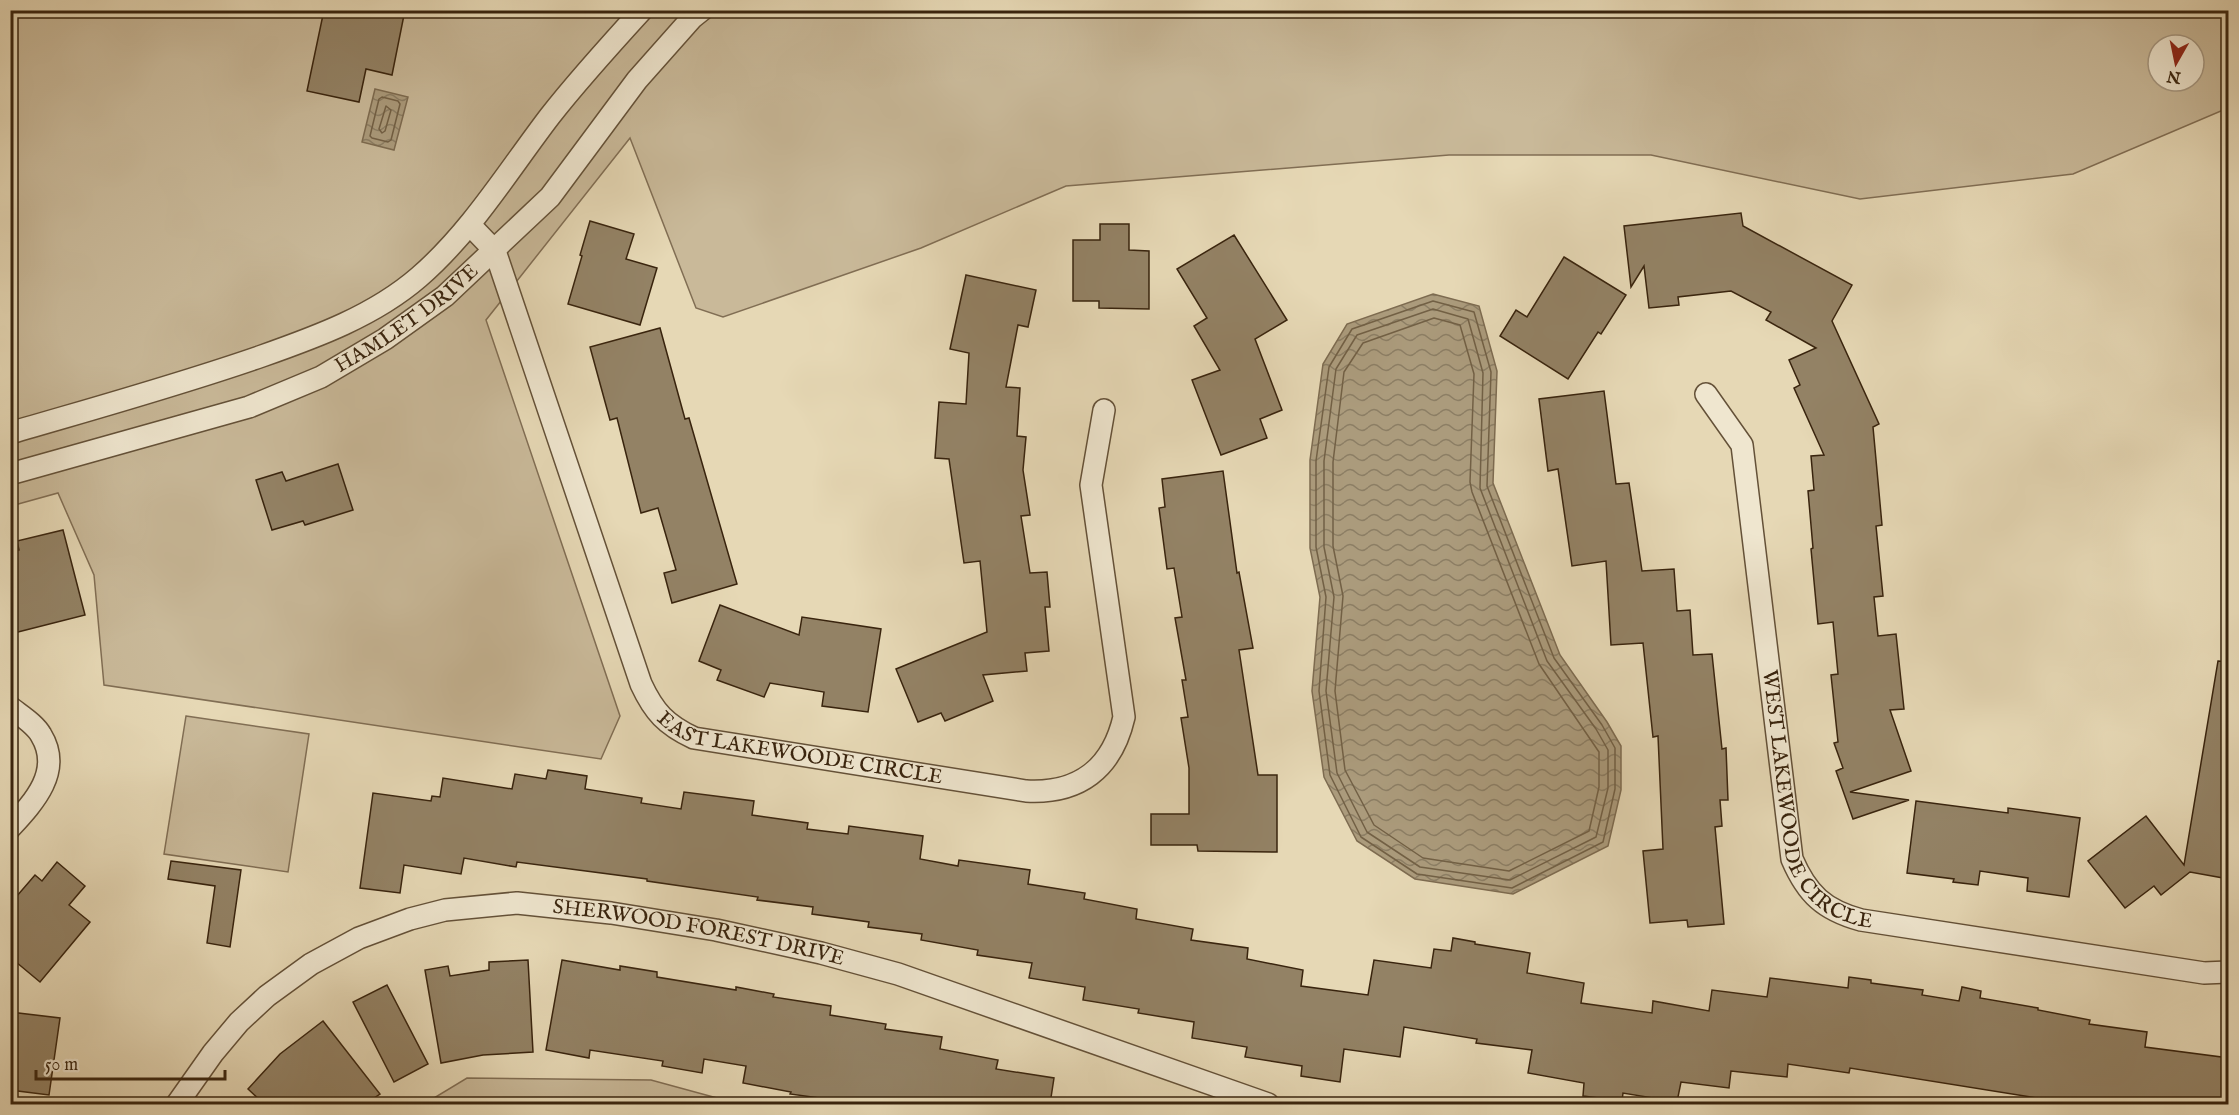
<svg xmlns="http://www.w3.org/2000/svg" width="2239" height="1115" viewBox="0 0 2239 1115" font-family="'IM FELL English',serif">
<style>
.grass{fill:#c9b999;stroke:#816e54;stroke-width:1.5;fill-rule:evenodd}
.water{fill:url(#water-waves);stroke:#7d6b50;stroke-width:1.5}
.lines{fill:none;stroke-linecap:round;stroke-linejoin:round}
.shore{stroke:#726045;stroke-width:1.5}
.building{fill:#938265;stroke:#39240e;stroke-width:1.5}
.street-casing{stroke:#645138;stroke-width:24}
.street{stroke:#efe6cf;stroke-width:21}
.labels{text-anchor:middle;dominant-baseline:central;stroke-width:6;stroke-linejoin:round;paint-order:stroke}
.street-label{font-size:21px;fill:#39240e;stroke:#efe6cf}
</style>
<defs>
<pattern id="water-waves" width="16" height="10" patternUnits="userSpaceOnUse" patternTransform="scale(1.5)"><rect width="16" height="10" fill="#ab9b7c"/><path d="M0 5q4-4 8 0t8 0" fill="none" stroke="#8c7e64"/></pattern>
</defs>
<rect width="100%" height="100%" fill="#e6d8b5"/>
<filter id="stains"><feTurbulence type="fractalNoise" baseFrequency=".00333" numOctaves="4"/><feColorMatrix values="0 0 0 0 .2 0 0 0 0 .09 0 0 0 0 .02 0 0 0 .5 -.17"/></filter>
<radialGradient id="worn" r=".72"><stop offset=".6" stop-color="#630" stop-opacity="0"/><stop offset="1" stop-color="#630" stop-opacity=".3"/></radialGradient>
<g class="grass">
<path d="M11 11H2228V108L2073 174 1860 199 1651 155H1449L1066 186 921 248 723 317 696 308 630 138 486 320 620 716 601 759 104 685 94 575 58 493 11 506ZM2158 45H2194V81H2158Z"/>
<path d="M186 716 309 734 288 872 164 854Z"/>
<path d="M467 1078 651 1080 739 1104H424Z"/>
</g>
<g class="water">
<path d="M375 89 408 97 394 150 362 142Z"/>
<path d="M1433 294 1479 306 1497 371 1493 483 1560 655 1607 722 1621 746V790L1608 846 1513 894 1415 879 1357 841 1324 777 1312 691 1320 597 1310 548V460L1323 364 1347 324Z"/>
</g>
<g class="lines">
<g class="shore">
<path d="M382 97 398 101 400 104 391 140 388 142 372 138 370 136 379 99Z"/>
<path d="M386 106 391 110 385 131 382 133 379 129Z"/>
<path d="M1433 301 1474 312 1491 372 1487 486 1554 658 1602 725 1615 748V789L1603 842 1512 888 1417 874 1361 837 1330 775 1319 691 1326 597 1316 547V461L1329 367 1352 329Z"/>
<path d="M1433 309 1468 319 1483 373 1480 488 1547 661 1596 729 1608 750V788L1596 837 1510 880 1420 867 1367 832 1337 773 1326 691 1334 597 1324 547V461L1336 369 1357 335Z"/>
<path d="M1434 318 1460 325 1474 374 1470 482 1472 492 1539 664 1599 752V787L1589 831 1509 871 1423 858 1374 825 1345 770 1335 691 1343 596 1333 546V462L1344 372 1363 343Z"/>
</g>
</g>
<g class="building">
<path d="M324 10H405L392 75 366 69 359 102 307 91Z"/>
<path d="M1741 213 1743 226 1852 285 1832 321 1879 424 1873 427 1882 525 1876 526 1883 596 1874 597 1878 636 1896 634 1904 709 1890 710 1911 771 1850 792 1909 800 1853 819 1836 771 1843 768 1834 743 1838 742 1831 675 1838 674 1833 622 1818 624 1811 549 1813 548 1808 491 1814 490 1811 456 1824 455 1794 388 1800 385 1789 360 1816 348 1766 320 1771 312 1731 291 1678 297 1679 305 1649 308 1644 266 1631 287 1624 226Z"/>
<path d="M590 221 634 234 626 259 657 268 640 325 568 304 582 256 580 255Z"/>
<path d="M1100 224H1129V250L1149 251V309L1099 308V301H1073V240H1100Z"/>
<path d="M1234 235 1287 320 1255 339 1282 410 1260 419 1267 438 1221 455 1192 380 1220 370 1194 326 1207 318 1177 269Z"/>
<path d="M1564 257 1626 295 1601 334 1598 332 1568 379 1500 336 1516 310 1527 317Z"/>
<path d="M966 275 1036 290 1028 327 1018 325 1006 387 1020 388 1017 436 1026 437 1023 470 1030 515 1021 516 1030 573 1047 572 1050 607H1045L1049 651 1025 653 1027 671 983 675 993 701 945 721 941 713 918 722 896 669 987 632 980 561 964 563 949 459 935 458 939 402 966 404 969 353 950 349Z"/>
<path d="M660 328 685 419 689 418 737 584 672 603 664 573 676 570 658 508 641 513 617 418 610 420 590 347Z"/>
<path d="M1604 391 1616 484 1629 483 1642 571 1674 569 1677 611 1690 610 1693 655 1712 654 1722 749 1726 748 1728 800H1720L1722 826 1715 827 1724 924 1688 927 1687 920 1650 923 1643 851 1663 849 1658 736 1653 737 1643 643 1611 645 1606 561 1572 566 1558 469 1548 471 1539 399Z"/>
<path d="M338 464 353 510 305 525 303 521 272 530 256 480 282 472 286 481Z"/>
<path d="M1223 471 1237 573 1239 572 1253 648 1239 650 1258 775H1277V852L1198 851 1197 845H1151V814H1189V768L1181 718 1188 717 1182 680H1186L1175 618 1182 617 1174 568 1167 569 1159 508 1165 507 1162 479Z"/>
<path d="M63 530 85 615 10 634V552L19 550 17 541Z"/>
<path d="M720 605 799 635 802 617 881 629 868 712 822 706 824 692 770 683 764 697 717 680 721 670 699 661Z"/>
<path d="M2218 661 2229 662V879L2190 872 2161 895 2154 886 2125 908 2088 861 2146 816 2184 865Z"/>
<path d="M548 770 587 776 585 789 642 798 641 803 681 809 684 792 754 801 752 815 808 823 807 829 848 834 849 826 923 836 920 859 958 866 959 860 1030 870 1028 884 1085 893 1084 899 1137 909 1136 919 1193 929 1191 940 1248 948 1247 959 1303 970 1301 986 1368 995 1374 960 1431 968 1434 949 1451 951 1453 938 1475 942V944L1530 953 1527 973 1584 983 1581 1003 1652 1013 1653 1001 1709 1011 1712 990 1767 997 1770 978 1848 988 1849 977 1871 980V983L1923 990 1922 995 1959 1001 1962 987 1981 991 1980 998 2038 1008V1010L2090 1020 2089 1024 2147 1032 2145 1047 2229 1058V1104H2058L2036 1101 2037 1098 1850 1068 1849 1073 1788 1064 1787 1077 1731 1071 1729 1088 1681 1082 1677 1102 1623 1093 1622 1101 1583 1096 1584 1083 1528 1073 1532 1050 1476 1043 1477 1039 1404 1027 1400 1057 1344 1049 1340 1082 1301 1076 1302 1066 1245 1057 1247 1047 1192 1038 1194 1022 1138 1013 1139 1009 1083 1000 1085 987 1029 978 1032 963 977 955 978 950 921 940 922 934 868 927 869 922 812 914 813 907 757 900 758 897 647 881V879L517 862 516 867 464 858 461 874 404 865 400 893 360 888 373 793 431 801 432 796 440 797 443 778 512 789 515 774 546 779Z"/>
<path d="M1916 801 2008 813V808L2080 818 2069 897 2027 891 2028 878 1980 871 1978 885 1953 882 1954 879 1907 873Z"/>
<path d="M171 861 241 870 230 947 207 943 215 886 168 879Z"/>
<path d="M57 862 85 886 69 905 90 922 40 982 10 957V904L35 875 42 881Z"/>
<path d="M528 960 533 1052 483 1055 441 1063 425 970 448 966 450 976 489 970V962Z"/>
<path d="M562 960 620 970V966L657 972V977L736 990V987L774 994 773 997 831 1006 830 1015 886 1024 885 1029 942 1037 940 1049 998 1060 996 1069 1054 1078 1050 1104H863L790 1094 791 1092 743 1083 746 1066 704 1059 702 1073 662 1066 663 1061 590 1050 589 1058 546 1050Z"/>
<path d="M387 985 428 1064 394 1082 353 1002Z"/>
<path d="M10 1012 60 1018 49 1095 10 1090Z"/>
<path d="M323 1021 380 1094 365 1104H264L248 1089 280 1054Z"/>
</g>
<g class="lines">
<defs>
<g id="street">
<path id="s1" d="M470 225 495 251 641 684C654 712 666 725 694 738L1026 791C1079 794 1112 769 1124 717L1091 485 1104 410"/>
<path id="s2" d="M1706 394 1742 445 1792 859C1807 894 1824 910 1861 920L2204 973 2228 972"/>
<path d="M10 433C95 408 179 385 262 356 316 337 374 316 419 277 471 232 508 171 550 116 579 79 610 45 642 10"/>
<path id="s3" d="M10 474 249 407 321 377 385 339 445 296 550 197 637 80 692 18 702 10"/>
<path d="M10 707C20 715 35 724 41 735 63 771 34 802 10 828"/>
<path id="s4" d="M177 1104 213 1053 239 1022 267 996 311 964 359 938 410 919 445 910 517 903 611 913 716 930 821 953 898 974 1268 1104"/>
</g>
</defs>
<use href="#street" class="street-casing"/>
<use href="#street" class="street"/>
</g>
<g class="labels">
<g class="street-label">
<text stroke="none"><textPath href="#s3" startOffset="430">HAMLET DRIVE</textPath></text>
<text stroke="none"><textPath href="#s1" startOffset="676">EAST LAKEWOODE CIRCLE</textPath></text>
<text stroke="none"><textPath href="#s2" startOffset="438">WEST LAKEWOODE CIRCLE</textPath></text>
<text stroke="none"><textPath href="#s4" startOffset="597">SHERWOOD FOREST DRIVE</textPath></text>
</g>
</g>
<rect width="2239" height="1115" fill="none" stroke="#e6d8b5" stroke-width="36"/>
<rect x="12" y="12" width="2215" height="1091" fill="none" stroke="#39240e" stroke-width="3"/>
<rect x="18" y="18" width="2203" height="1079" fill="none" stroke="#39240e" stroke-width="1.5"/>
<g transform="translate(2176 63) rotate(189)"><circle r="28" fill="#efe6cf" stroke="#a69882" stroke-width="1.5"/>
<path d="M0-4.5L10 22L0 15L-10 22Z" fill="#8f2418"/>
<text y="-9" font-size="16" font-weight="bold" text-anchor="middle" fill="#39240e">N</text>
</g>
<path d="M36 1070v9h189v-9" fill="none" stroke="#39240e" stroke-width="3"/>
<text x="45" y="1070" font-size="18" fill="#39240e" stroke="#efe6cf" stroke-width="4.5" paint-order="stroke">50 m</text>
<rect width="100%" height="100%" filter="url(#stains)"/>
<rect width="100%" height="100%" fill="url(#worn)"/>
</svg>
